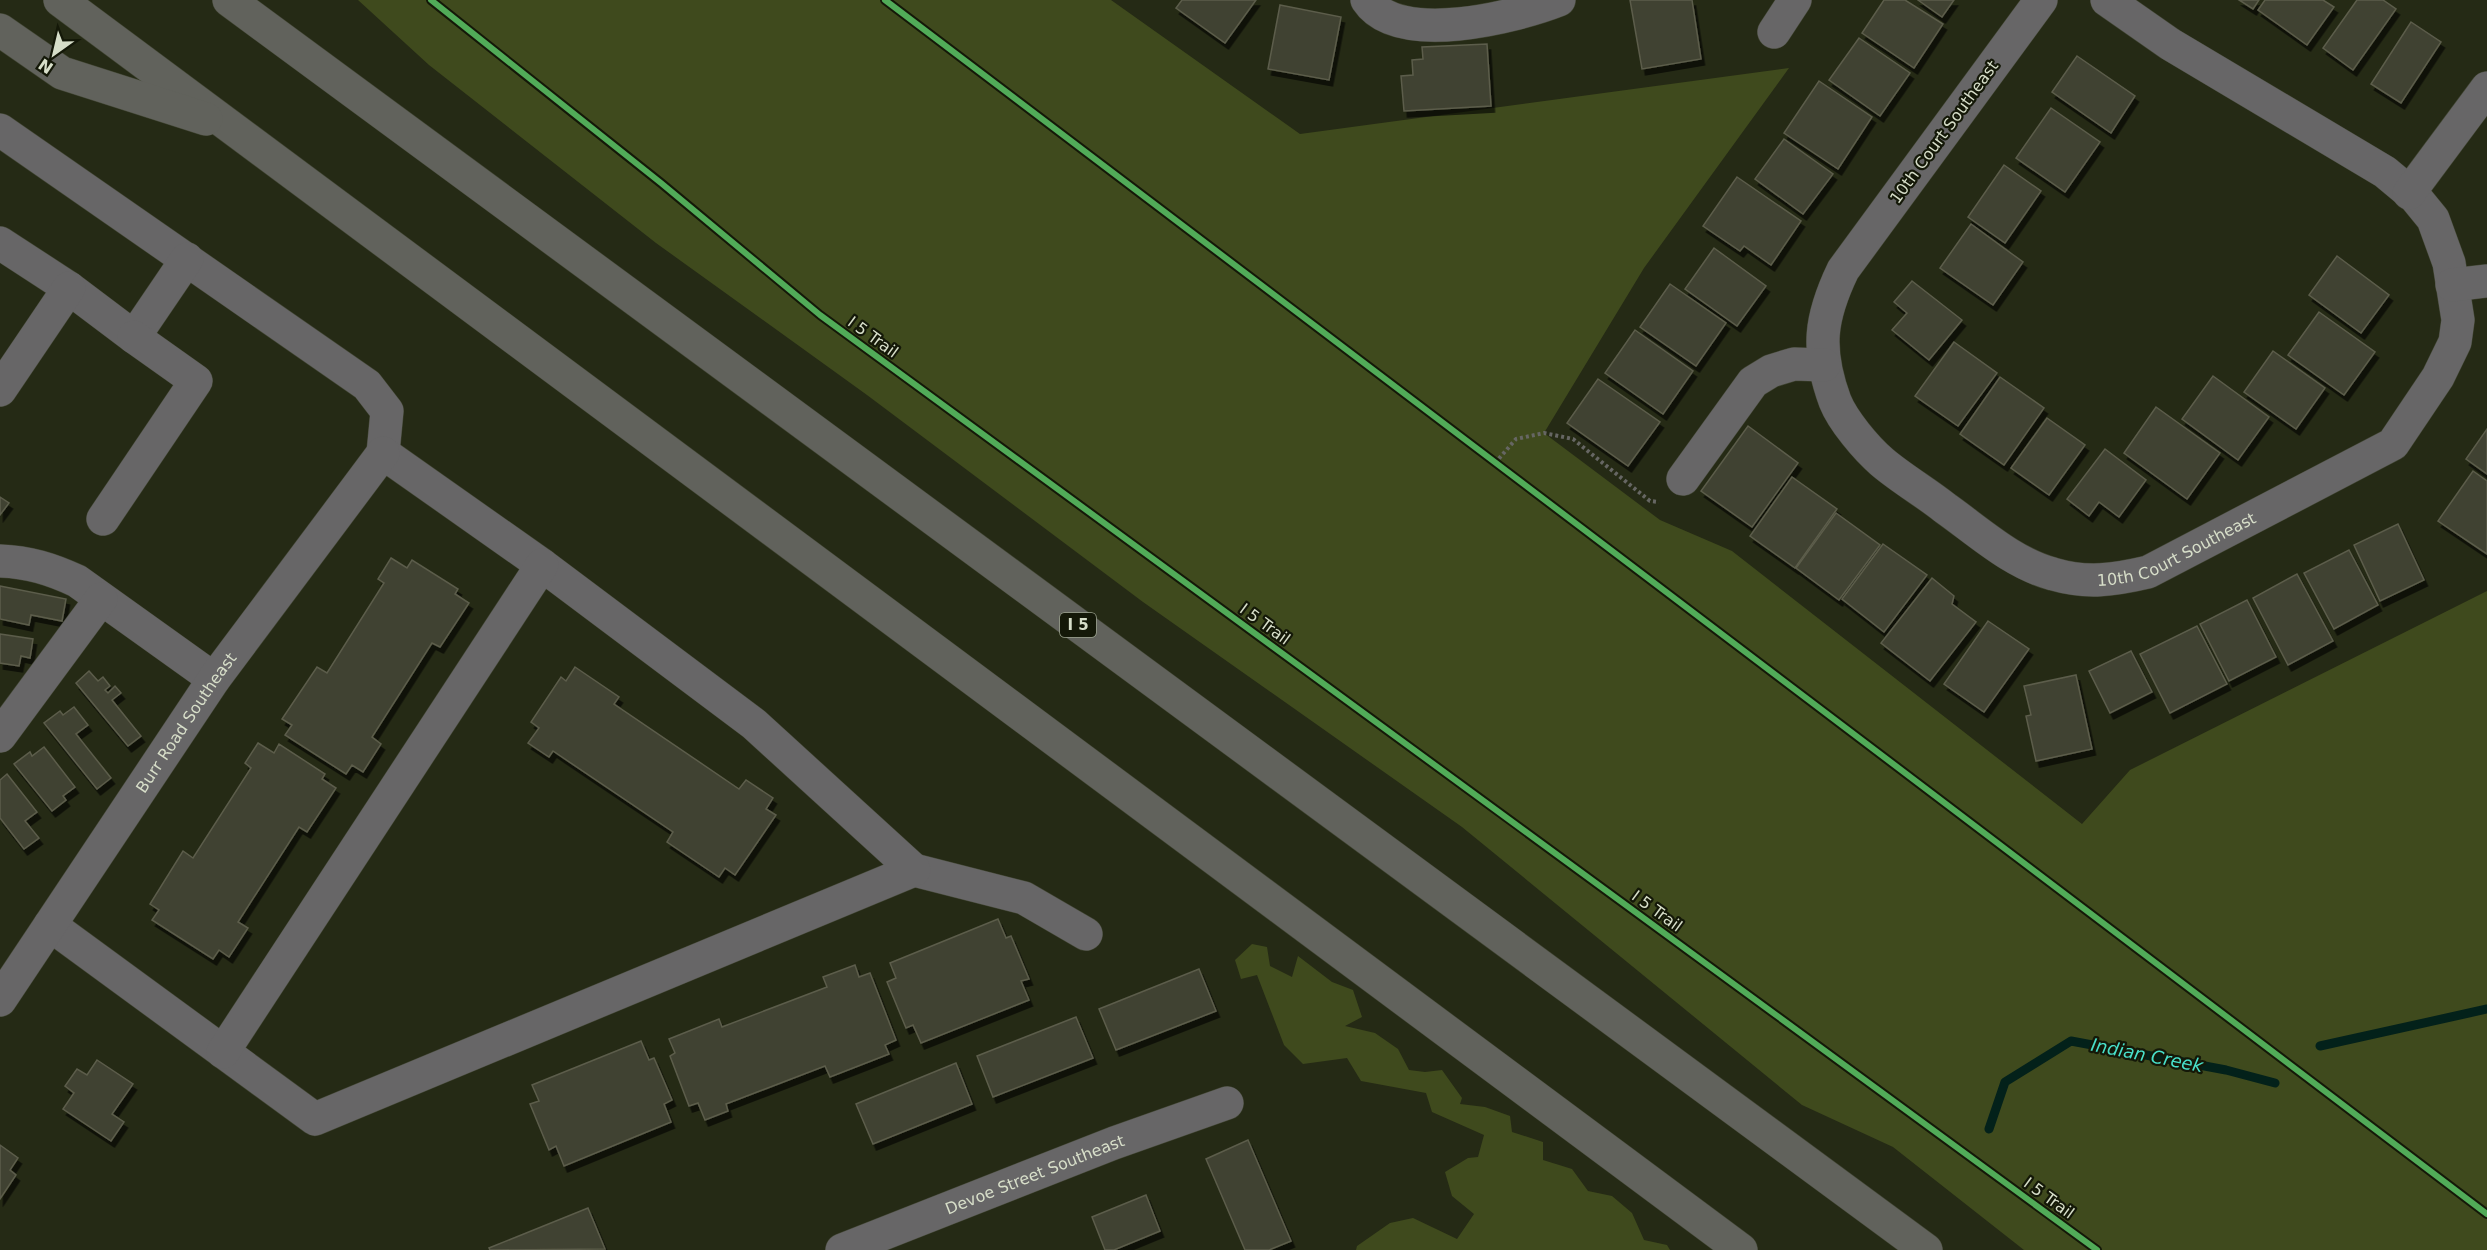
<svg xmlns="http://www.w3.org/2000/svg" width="2487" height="1250" viewBox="0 0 2487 1250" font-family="'DejaVu Sans',sans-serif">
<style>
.green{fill:#3f4a1d}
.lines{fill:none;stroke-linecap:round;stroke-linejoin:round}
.stream{stroke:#03211a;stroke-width:9}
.building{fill:#414231;stroke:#5c5d4b;stroke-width:1.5;filter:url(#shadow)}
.minor-casing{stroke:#414533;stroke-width:34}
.highway-casing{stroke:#414533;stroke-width:34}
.path{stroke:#666663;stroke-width:4;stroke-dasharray:3 3;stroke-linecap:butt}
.minor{stroke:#676667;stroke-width:33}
.highway{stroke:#61625c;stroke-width:33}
.cycleway-casing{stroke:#141808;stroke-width:10}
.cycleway{stroke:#51ab58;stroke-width:6}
.labels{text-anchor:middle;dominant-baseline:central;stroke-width:4.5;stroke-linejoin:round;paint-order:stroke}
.shield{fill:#141808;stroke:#9ca38f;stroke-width:1.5}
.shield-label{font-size:15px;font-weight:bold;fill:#d7dec9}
.street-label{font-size:16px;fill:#d7dec9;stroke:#141808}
.water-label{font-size:18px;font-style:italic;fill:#48dfc9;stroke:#141808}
</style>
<defs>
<filter id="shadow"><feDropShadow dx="3.5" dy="6" stdDeviation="0" flood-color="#0009"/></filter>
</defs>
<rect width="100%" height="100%" fill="#252a15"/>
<g class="green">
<path d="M358 0H1111L1300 134 1789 68 1644 268 1544 433 1660 520 1732 551 2082 824 2130 770 2487 591V1250H2024L1893 1147 1802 1105 1462 827 1143 602 867 395 656 243 429 65Z"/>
<path d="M1252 944 1267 947 1270 966 1292 977 1298 956 1332 982 1353 990 1362 1017 1345 1026 1375 1033 1398 1049 1409 1070 1425 1072 1442 1070 1462 1098 1460 1104 1485 1107 1510 1116 1512 1132 1543 1142V1160L1572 1169 1588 1191 1612 1196 1632 1213 1644 1240 1667 1245 1670 1250H1356L1357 1246 1390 1223 1413 1218 1457 1239 1474 1214 1452 1196 1445 1172 1468 1158 1478 1157 1484 1135 1432 1112 1426 1093 1361 1081 1347 1058 1303 1064 1284 1045 1257 975 1241 979 1235 960Z"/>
</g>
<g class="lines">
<g class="stream">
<path d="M2320 1046 2487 1009"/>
<path d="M1989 1129 2005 1082 2071 1041 2226 1070 2275 1083"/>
</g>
</g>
<g class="building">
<path d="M1182 0H1256L1225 43 1176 8Z"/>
<path d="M1630 0H1692L1701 59 1642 69Z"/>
<path d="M1884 0H1905L1943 24 1914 68 1862 33Z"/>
<path d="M1918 0H1954L1942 17Z"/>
<path d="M2239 0H2259L2253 9Z"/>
<path d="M2265 0H2323L2334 7 2307 45 2258 10Z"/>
<path d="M2357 0H2383L2396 9 2353 70 2323 48Z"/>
<path d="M1280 5 1341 17 1329 80 1268 69Z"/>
<path d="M2411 22 2441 42 2401 103 2371 84Z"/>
<path d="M1859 38 1910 73 1880 116 1829 80Z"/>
<path d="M1487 44 1491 106 1404 111 1401 76 1413 75 1412 60 1423 59 1422 47Z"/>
<path d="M2077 56 2135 96 2111 133 2052 92Z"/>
<path d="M1819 81 1872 117 1838 169 1784 133Z"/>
<path d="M2051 108 2100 142 2065 192 2016 158Z"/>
<path d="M1784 139 1833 174 1803 214 1755 179Z"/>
<path d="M2004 165 2041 191 2005 243 1968 217Z"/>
<path d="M1737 177 1801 221 1771 265 1744 246 1740 251 1703 226Z"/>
<path d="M1971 224 2023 262 1993 305 1940 268Z"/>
<path d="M1714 248 1766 286 1737 326 1685 289Z"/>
<path d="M2337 256 2389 295 2361 333 2309 295Z"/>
<path d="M1912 281 1962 320 1929 360 1892 330 1907 313 1894 302Z"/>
<path d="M1670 284 1726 323 1696 366 1640 327Z"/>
<path d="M2319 312 2375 352 2344 395 2288 355Z"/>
<path d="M1635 330 1693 371 1663 414 1605 373Z"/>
<path d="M1954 342 1997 373 1958 426 1915 396Z"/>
<path d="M2273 351 2325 388 2296 429 2244 392Z"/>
<path d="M2213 376 2269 417 2238 460 2182 419Z"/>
<path d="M2000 377 2044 408 2004 465 1960 434Z"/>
<path d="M1598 379 1660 422 1628 466 1567 423Z"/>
<path d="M2156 407 2220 453 2187 499 2124 453Z"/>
<path d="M2047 418 2085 445 2049 495 2011 468Z"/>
<path d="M1748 426 1798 463 1752 527 1701 491Z"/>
<path d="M2487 429V474L2466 459Z"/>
<path d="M2105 449 2146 480 2119 517 2099 502 2089 516 2067 499Z"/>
<path d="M2473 471 2487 481V554L2438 521Z"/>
<path d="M1792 477 1837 509 1795 568 1750 536Z"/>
<path d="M0 497 9 503 0 515Z"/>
<path d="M1836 513 1880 545 1839 600 1796 568Z"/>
<path d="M2398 524 2424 580 2380 601 2354 545Z"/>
<path d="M1883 544 1927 575 1884 632 1842 599Z"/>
<path d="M2349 550 2378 605 2334 629 2304 573Z"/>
<path d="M391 558 407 568 412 560 458 589 455 594 469 603 440 647 432 643 372 737 381 744 363 772 352 765 346 774 285 735 292 725 282 719 317 667 327 673 384 583 378 579Z"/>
<path d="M2297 574 2333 641 2288 665 2253 598Z"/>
<path d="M1932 578 1954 596 1952 604 1976 622 1930 681 1881 643Z"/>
<path d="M0 586 66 599 62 621 31 615 29 625 0 619Z"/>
<path d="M2247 600 2276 657 2229 681 2200 624Z"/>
<path d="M1988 621 2029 649 1984 712 1944 684Z"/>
<path d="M2197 626 2227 684 2170 713 2140 654Z"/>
<path d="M0 634 33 639 30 658 21 656 19 666 0 663Z"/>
<path d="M2131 651 2152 692 2110 713 2089 671Z"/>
<path d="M575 667 619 697 614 704 739 789 746 780 773 798 766 809 776 815 735 875 725 868 719 877 667 842 673 832 553 751 549 757 528 743 539 728 531 722 561 677 566 681Z"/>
<path d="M89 671 98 681 103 677 110 686 105 690 108 693 115 686 121 693 112 700 141 736 128 746 76 683Z"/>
<path d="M2076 675 2092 749 2036 761 2026 716 2031 715 2024 686Z"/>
<path d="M74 707 88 725 76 734 111 778 97 789 44 723 60 711 63 715Z"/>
<path d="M258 743 274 753 279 744 325 774 322 779 336 788 307 832 299 827 238 922 248 928 229 957 219 950 213 959 152 920 159 910 150 904 183 851 193 858 251 768 245 763Z"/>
<path d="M44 747 75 787 63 796 66 800 52 811 14 764 30 752 32 756Z"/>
<path d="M7 774 37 812 25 821 39 838 24 849 0 818V780Z"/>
<path d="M998 919 1006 938 1011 936 1029 979 1021 981 1029 1000 921 1043 913 1025 906 1028 887 982 896 978 890 963Z"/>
<path d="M855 965 859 977 870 973 896 1040 885 1045 889 1054 830 1077 825 1066 726 1104 728 1111 705 1120 698 1103 689 1106 670 1056 675 1053 669 1039 719 1019 722 1027 827 987 823 977Z"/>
<path d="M1199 969 1216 1011 1116 1050 1099 1009Z"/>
<path d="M1076 1017 1093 1058 993 1097 977 1056Z"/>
<path d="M641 1041 649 1060 654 1058 672 1100 664 1104 671 1122 564 1166 556 1146 549 1150 530 1104 539 1101 532 1085Z"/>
<path d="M97 1060 133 1084 112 1114 124 1122 111 1141 63 1109 74 1093 65 1086 77 1069 87 1075Z"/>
<path d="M956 1063 972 1104 873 1144 856 1104Z"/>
<path d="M1248 1140 1291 1241 1269 1250H1245L1206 1159Z"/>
<path d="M0 1145 18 1158 10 1170 16 1175 0 1199Z"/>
<path d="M1146 1195 1160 1231 1114 1250H1105L1092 1217Z"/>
<path d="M588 1208 605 1249 490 1250 489 1248Z"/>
</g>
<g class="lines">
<defs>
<g id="minor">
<path d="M1367 0C1398 47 1516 17 1559 0"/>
<path id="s1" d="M2041 0 1843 270C1820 318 1816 349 1835 401 1843 421 1866 448 1882 462 1902 479 1925 492 1945 508 1979 532 2012 563 2053 574 2087 584 2114 580 2148 572L2393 444 2438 377 2455 342 2458 320 2449 263 2433 219 2415 197 2385 172 2170 44 2107 0"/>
<path d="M1774 32 1795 0"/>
<path d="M0 130 367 385 387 411 383 453"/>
<path d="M2409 193 2487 88"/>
<path d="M0 243 69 288 134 337 187 259"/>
<path d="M2452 285 2487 281"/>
<path d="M0 390 69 288"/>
<path d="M1683 479 1753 382 1771 371 1794 364 1824 365"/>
<path d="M103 519 196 381 134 337"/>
<path d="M0 561C29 562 51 569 77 581L214 679"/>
<path d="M0 736 101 599"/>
<path d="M914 870 1024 898 1086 934"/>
<path d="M50 925 315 1119 914 870 754 724 542 565 383 453"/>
<path id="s2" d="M0 1000 214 679 383 453"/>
<path d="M223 1052 542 565"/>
<path id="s3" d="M842 1250 1114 1143 1227 1103"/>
</g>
<g id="highway">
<path d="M60 0 1741 1250"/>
<path d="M229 0 1926 1250"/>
<path d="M0 30 62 73 206 119"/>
</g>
</defs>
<use href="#minor" class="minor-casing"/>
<use href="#highway" class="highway-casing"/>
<path class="path" d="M1495 463 1516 439 1544 433 1573 439 1650 501 1659 502"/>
<use href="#minor" class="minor"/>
<use href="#highway" class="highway"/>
<defs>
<g id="cycleway">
<path d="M431 0 661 183 820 315 2097 1250"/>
<path d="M885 0 2487 1214"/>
</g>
</defs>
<use href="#cycleway" class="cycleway-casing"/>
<use href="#cycleway" class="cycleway"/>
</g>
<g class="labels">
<rect class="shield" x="1060" y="613" width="36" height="24" rx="4.5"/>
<g class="shield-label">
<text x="1078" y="625">I 5</text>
</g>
<g class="street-label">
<text transform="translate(1944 132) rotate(-54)">10th Court Southeast</text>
<text transform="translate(873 337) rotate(36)">I 5 Trail</text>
<text stroke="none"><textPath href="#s1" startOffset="884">10th Court Southeast</textPath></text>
<text transform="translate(1265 624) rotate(36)">I 5 Trail</text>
<text stroke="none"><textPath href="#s2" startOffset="334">Burr Road Southeast</textPath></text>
<text transform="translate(1657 911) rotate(36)">I 5 Trail</text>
<text stroke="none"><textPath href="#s3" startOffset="207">Devoe Street Southeast</textPath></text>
<text transform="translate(2049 1198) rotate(36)">I 5 Trail</text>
</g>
<g class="water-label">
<text transform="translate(2147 1055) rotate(11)">Indian Creek</text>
</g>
</g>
<g transform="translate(54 54) rotate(214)" stroke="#141808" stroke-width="4.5" paint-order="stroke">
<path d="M0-4.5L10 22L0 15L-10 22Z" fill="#d7dec9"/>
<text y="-9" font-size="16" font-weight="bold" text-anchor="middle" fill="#d7dec9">N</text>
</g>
</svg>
